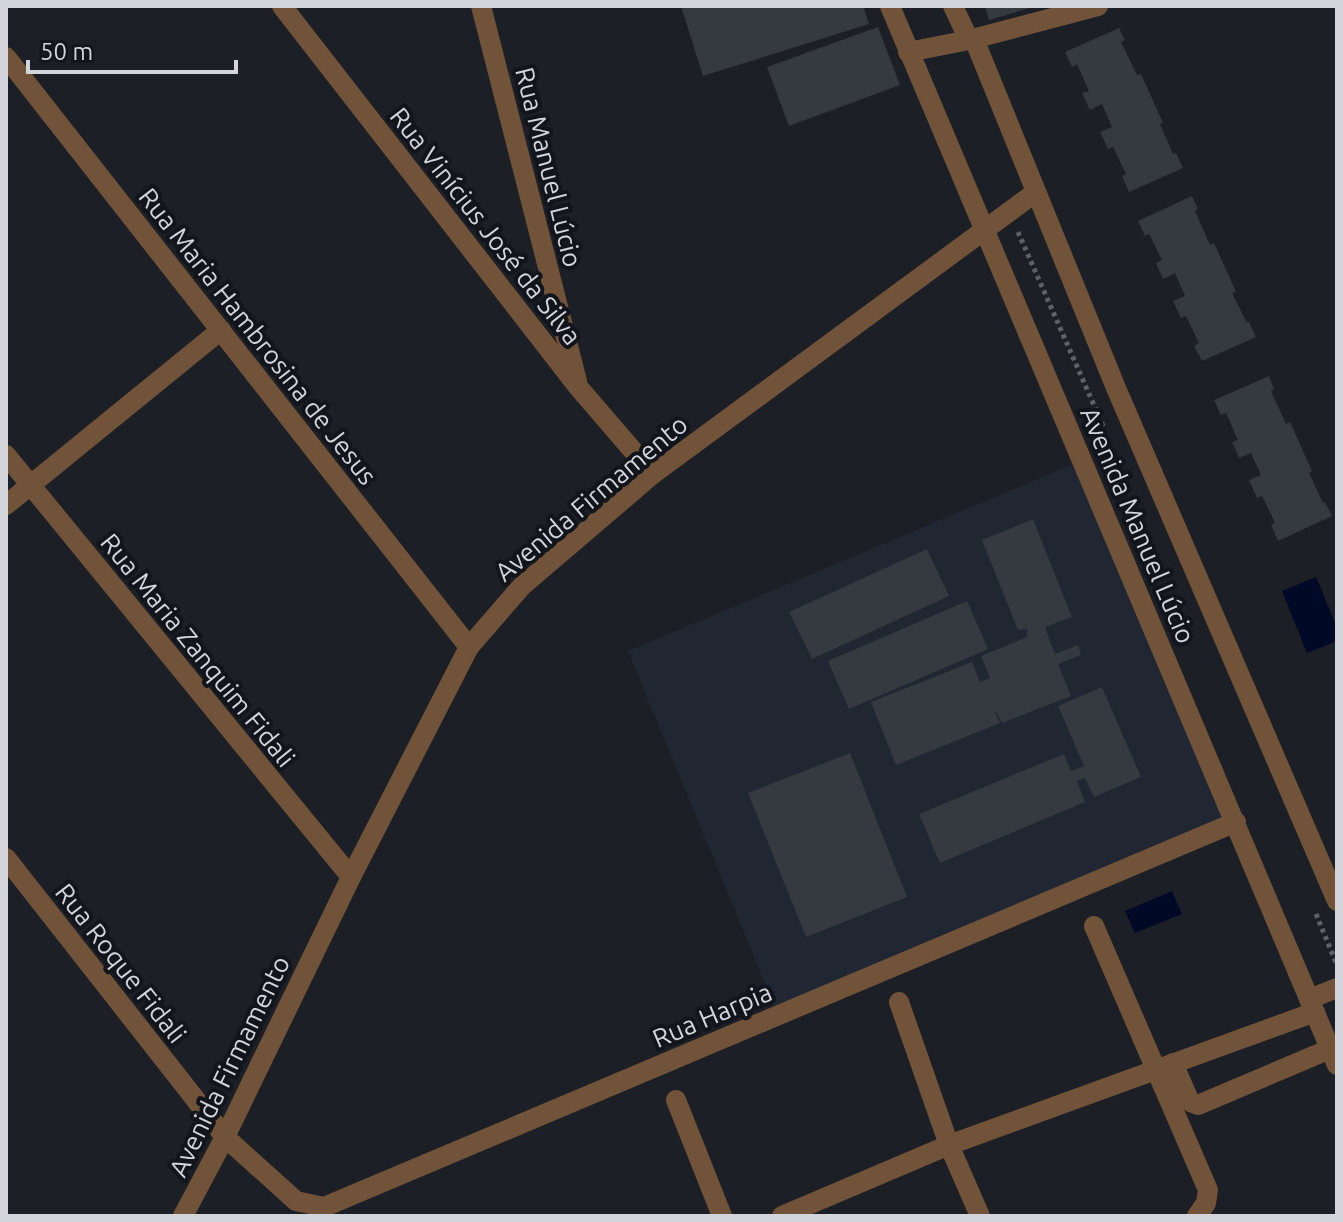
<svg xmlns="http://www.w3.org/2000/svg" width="1343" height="1222" viewBox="0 0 1343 1222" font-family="Ubuntu,sans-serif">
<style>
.built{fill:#202732}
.water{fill:#000a27}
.building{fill:#353940}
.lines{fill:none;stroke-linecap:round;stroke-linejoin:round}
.path{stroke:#5f6167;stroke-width:5;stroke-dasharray:4 4;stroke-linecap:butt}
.minor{stroke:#715339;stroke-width:20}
.labels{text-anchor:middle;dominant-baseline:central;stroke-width:8;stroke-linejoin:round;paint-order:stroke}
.street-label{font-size:26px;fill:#d3d5da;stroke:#12161c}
</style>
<rect width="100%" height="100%" fill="#1c1f25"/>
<path class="built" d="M1083 460 1236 822 778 1015 628 651Z"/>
<g class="water">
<path d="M1316 577 1337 627V641L1307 653 1282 591Z"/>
<path d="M1172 891 1182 914 1135 933 1125 911Z"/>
</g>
<g class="building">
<path d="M681 6H863L869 24 703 76Z"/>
<path d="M985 6H1033V7L989 20Z"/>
<path d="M878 27 900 85 789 126 767 67Z"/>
<path d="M1119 28 1125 40 1121 42 1137 75 1141 74 1163 123 1160 124 1173 154 1176 153 1183 168 1129 192 1122 176 1126 174 1113 147 1108 149 1100 132 1112 127 1102 104 1090 110 1082 93 1089 91 1077 64 1072 67 1065 52Z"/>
<path d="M1192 196 1198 209 1195 211 1210 245 1214 243 1236 292 1232 293 1247 323 1249 322 1256 337 1202 361 1194 346 1199 343 1186 316 1181 318 1173 301 1185 296 1175 273 1163 279 1156 263 1162 260 1149 234 1145 236 1138 221Z"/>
<path d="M1269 376 1274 389 1271 391 1286 424 1290 422 1312 471 1309 473 1323 503 1325 502 1332 516 1278 541 1271 525 1275 523 1262 496 1257 498 1249 480 1261 475 1251 453 1239 458 1232 442 1238 440 1226 413 1221 415 1214 400Z"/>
<path d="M1033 519 1072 617 1045 627 1055 654 1078 645 1081 655 1058 664 1071 696 1002 723 993 707 1000 723 896 765 871 702 972 662 980 682 990 678 981 656 1027 637V629L1018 630 982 540Z"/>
<path d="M927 549 949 596 812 659 789 612Z"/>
<path d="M967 601 988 649 849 709 828 661Z"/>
<path d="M1102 687 1141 777 1094 797 1085 778 1077 781 1085 802 940 863 919 814 1064 754 1071 771 1084 766 1058 706Z"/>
<path d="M850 753 907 897 806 937 748 793Z"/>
</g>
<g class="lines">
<g class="path">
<path d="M1018 232 1104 428"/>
<path d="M1316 914 1337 965"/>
</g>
<g class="minor">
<path d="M282 6 579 388 653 474"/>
<path d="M481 6 577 381"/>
<path d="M890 6 1337 1065"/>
<path d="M953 6 969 40"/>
<path d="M974 39 1116 388 1337 901"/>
<path d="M908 52 969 40 1098 6"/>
<path d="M6 57 469 647"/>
<path d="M6 455 351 877"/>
<path d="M6 505 221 330"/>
<path d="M6 858 225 1137 296 1201 324 1207 1236 822"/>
<path d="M1094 926 1208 1190 1206 1203 1197 1216"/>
<path d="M1309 999 1337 988"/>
<path d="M899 1002 949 1145 980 1216"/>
<path d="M1173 1063 1190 1102 1198 1105 1330 1049"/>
<path d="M676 1100 722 1216"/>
<path d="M183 1216 225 1137 351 877 469 647 522 586 653 474 1036 192"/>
<path d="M782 1216 949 1145 1315 1012"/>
</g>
</g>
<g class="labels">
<g class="street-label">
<text transform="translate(549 167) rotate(76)">Rua Manuel Lúcio</text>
<text transform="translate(486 226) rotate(52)">Rua Vinícius José da Silva</text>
<text transform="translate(258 336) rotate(52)">Rua Maria Hambrosina de Jesus</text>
<text transform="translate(591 498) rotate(-40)">Avenida Firmamento</text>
<text transform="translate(1138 525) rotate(67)">Avenida Manuel Lúcio</text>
<text transform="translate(198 650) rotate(51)">Rua Maria Zanquim Fidali</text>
<text transform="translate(121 963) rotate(52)">Rua Roque Fidali</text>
<text transform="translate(712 1015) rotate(-23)">Rua Harpia</text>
<text transform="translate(229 1066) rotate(-64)">Avenida Firmamento</text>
</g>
</g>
<rect width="1343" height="1222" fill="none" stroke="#d3d5da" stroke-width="16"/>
<path d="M28 60v12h208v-12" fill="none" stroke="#d3d5da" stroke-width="4"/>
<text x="40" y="60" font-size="24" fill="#d3d5da" stroke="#12161c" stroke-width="6" paint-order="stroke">50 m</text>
</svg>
